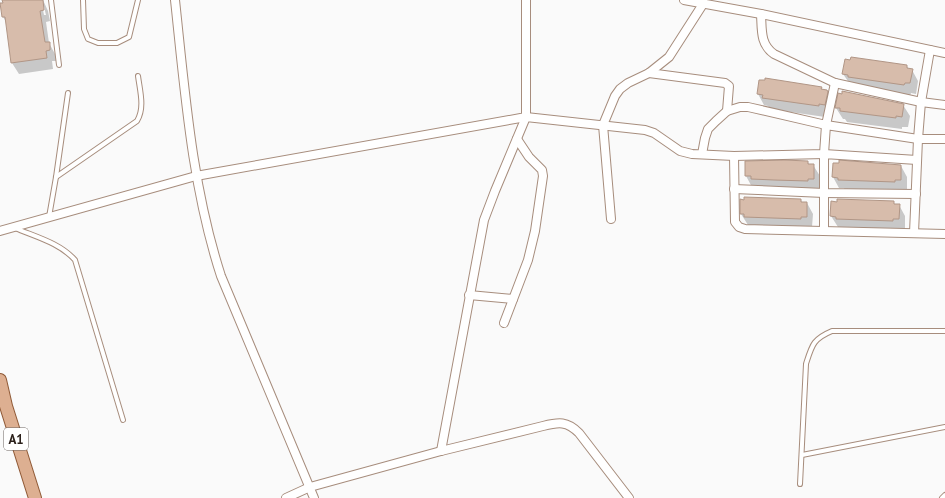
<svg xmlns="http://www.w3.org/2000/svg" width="945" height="498" viewBox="0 0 945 498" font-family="'PT Sans',sans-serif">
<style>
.shadow{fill:#0003;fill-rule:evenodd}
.building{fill:#d7bcab;stroke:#b19686}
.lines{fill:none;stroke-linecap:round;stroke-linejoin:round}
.service-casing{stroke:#a78d7d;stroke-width:6}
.minor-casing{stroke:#a78d7d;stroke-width:10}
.primary-casing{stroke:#905a37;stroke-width:14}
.service{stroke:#fff;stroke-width:4}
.minor{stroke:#fff;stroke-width:8}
.primary{stroke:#ddaf91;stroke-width:12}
.labels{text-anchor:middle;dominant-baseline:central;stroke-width:3.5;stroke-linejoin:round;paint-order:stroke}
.shield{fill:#fff;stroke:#6b635f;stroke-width:1}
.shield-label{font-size:13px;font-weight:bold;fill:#2b201a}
</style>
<rect width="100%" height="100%" fill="#fafafa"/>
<g class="shadow">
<path d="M3 0H43L48 11 50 21 46 22 49 43 55 54 56 61H52L53 69 19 74 12 63 7 23 3 17ZM42 5 44 7 46 15H44Z"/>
<path d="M907 66 908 69 912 70 918 81 916 94 911 93 910 96 850 84 843 74Z"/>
<path d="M821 87 823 90 827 91 833 102 825 117 770 109 768 106 764 105 758 94Z"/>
<path d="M903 105 910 116 908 127H902V129L847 122 845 119H843L836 108Z"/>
<path d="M746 162H808L809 165H813L820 176 819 190 752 187 746 176Z"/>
<path d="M834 164 901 166 907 177V191H845L844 188H839L833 177Z"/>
<path d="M741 200H801L802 203H807L813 214 812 227 748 225 741 214Z"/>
<path d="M893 202 895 205H899L905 216V230H844L842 227H838L831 216Z"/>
</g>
<g class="building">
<path d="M2 0H43L44 10 40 11 45 42H50V50L46 51 47 58 11 63 5 17H2L0 3H3Z"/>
<path d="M851 57 907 65V68L913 69 910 83H905L904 85 848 77V75L842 74 845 59 850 60Z"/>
<path d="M765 78 822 87 821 89 827 90 828 92 825 105 819 104V106L762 98 763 95 757 94 759 80H765Z"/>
<path d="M842 91 904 104 902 117 896 116V118L840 111V108H835L838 93 842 94Z"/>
<path d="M784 160 808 161V164H814V179H808V181L774 180 751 179V176H745V161Z"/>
<path d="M839 160 901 165V180H895V182L838 180V178L832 177 833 163H839Z"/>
<path d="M744 197 801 199V202H807V217H801V219L744 217V214H740V199L744 200Z"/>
<path d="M837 199 894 201V204H900L899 219H893V221L836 219V217L830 216 831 201 837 202Z"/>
</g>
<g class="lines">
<defs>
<g id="service">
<path d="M51 0 59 65"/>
<path d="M83 0 84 29 88 39 98 43H117L129 37 138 0"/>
<path d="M56 177 137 121C145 108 140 91 138 76"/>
<path d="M49 217 56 177 68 93"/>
<path d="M15 228C36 237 60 243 75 260L123 420"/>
<path d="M802 455 945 427"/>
<path d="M800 484 806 364C812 345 813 339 832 331H945"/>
<path d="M942 498 945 495"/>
</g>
<g id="minor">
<path d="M175 0C185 93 192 187 221 276L314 498"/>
<path d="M684 0 761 14 945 53"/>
<path d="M761 14C762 30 760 44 774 54L835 83 921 102 945 105"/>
<path d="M649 73 725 83 729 86 727 111"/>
<path d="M702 154 705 138 708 129 716 121 727 111 740 107H748L826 125 835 83"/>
<path d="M734 156 735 222 739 227 745 229 945 234"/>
<path d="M734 189 824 193 916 194"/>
<path d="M611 219 603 125 615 96 620 89 628 83 649 73 669 57 703 4"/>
<path d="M0 231 196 176 526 117V0"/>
<path d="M824 231V154L917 160"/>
<path d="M914 233 918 139 921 102 930 50"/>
<path d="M469 295 513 299"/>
<path d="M504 323 528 260 535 231 543 176 542 170 529 157 517 139"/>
<path d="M441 451 484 220 495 191 526 117 645 130 654 133 680 151 692 154 734 156 824 154 826 125 918 139H945"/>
<path d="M286 498 310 487 441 451 543 426C559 422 567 421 579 433L629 498"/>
</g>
<path id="primary" d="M0 380 6 406 35 498"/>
</defs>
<use href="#service" class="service-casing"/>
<use href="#minor" class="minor-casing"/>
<use href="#primary" class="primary-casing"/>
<use href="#service" class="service"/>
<use href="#minor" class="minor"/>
<use href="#primary" class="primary"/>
</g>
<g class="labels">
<rect class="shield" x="4" y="428" width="24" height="22" rx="3"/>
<g class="shield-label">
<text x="16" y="439">A1</text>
</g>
</g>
</svg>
